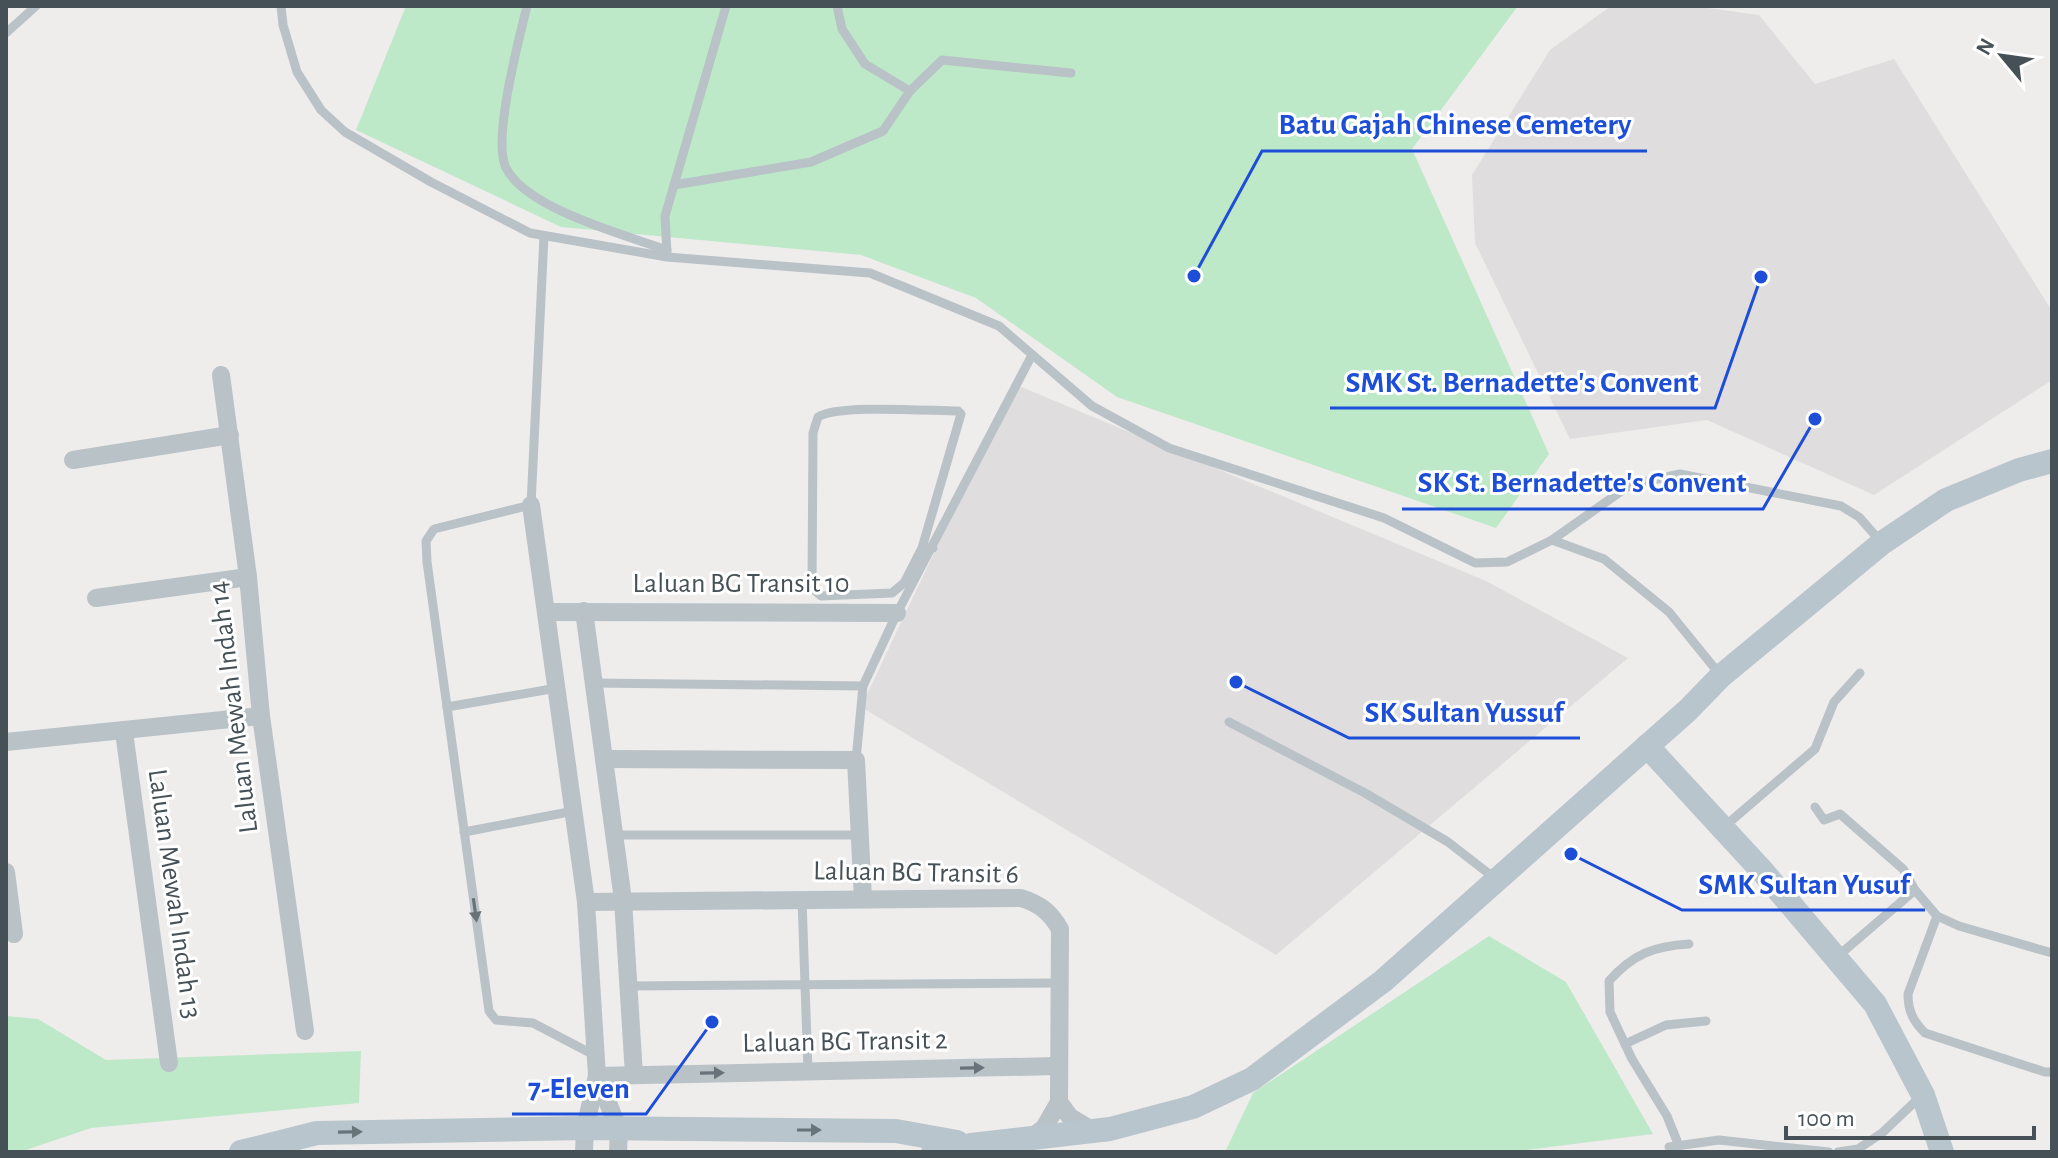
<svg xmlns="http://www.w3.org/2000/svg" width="2058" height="1158" viewBox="0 0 2058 1158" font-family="'Alegreya Sans',sans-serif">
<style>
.education{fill:#e0ddde}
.green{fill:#bee9c9}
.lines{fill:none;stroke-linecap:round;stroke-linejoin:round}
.lane{stroke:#b9c2c7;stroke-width:9}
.street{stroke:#b9c2c7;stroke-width:18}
.secondary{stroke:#b9c5cc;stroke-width:24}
.oneway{fill:#687379}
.oneway2{fill:#68747a}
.labels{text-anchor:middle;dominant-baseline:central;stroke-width:6;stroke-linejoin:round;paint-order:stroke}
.street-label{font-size:28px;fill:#465157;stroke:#fff}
.leader{fill:none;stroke:#1d4ed8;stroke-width:3}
.callout-dot{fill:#1d4ed8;stroke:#fff;stroke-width:3}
.callout-label{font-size:30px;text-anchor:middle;font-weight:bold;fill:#1d4ed8;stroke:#fff;stroke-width:6;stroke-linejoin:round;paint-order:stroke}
</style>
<rect width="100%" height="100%" fill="#efecec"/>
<g class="education">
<path d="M1611 6H1693L1759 15 1815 84 1894 59 2052 311V380L1874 495 1707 420 1570 439 1475 243 1472 175 1550 50Z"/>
<path d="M1014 384 1486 581 1628 658 1276 955 861 707Z"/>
</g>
<g class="green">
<path d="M406 6H1518L1412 149 1549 454 1496 528 1117 397 976 298 861 255 561 227 356 130Z"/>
<path d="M1489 936 1566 982 1653 1134 1511 1152H1225L1253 1093Z"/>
<path d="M6 1016 38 1019 106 1060 361 1051 359 1103 91 1128 20 1152H6Z"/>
</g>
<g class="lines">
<g class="lane">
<path d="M281 6 283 25 297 72 321 110 345 132 431 182 530 233 667 257 870 273 999 326 1092 406 1169 448 1384 518 1475 563 1507 562 1552 540 1604 559 1669 612 1721 676"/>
<path d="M527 6C519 39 492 140 506 168 527 209 625 235 667 250"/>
<path d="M6 33 36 6"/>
<path d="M910 91 942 60 1071 73"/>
<path d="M674 185 811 162 883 131 910 91 865 64 842 29 837 6"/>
<path d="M544 236 531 505 434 529 426 541 427 562 489 1011 496 1020 533 1023 594 1055"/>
<path d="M667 254 665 216 726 6"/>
<path d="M1552 540 1630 485 1680 474 1841 506 1859 517 1882 543"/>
<path d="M922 548 904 583 892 593 821 596 812 588 813 433 818 417C838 404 930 411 958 411L961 414 922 548H933"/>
<path d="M594 683 863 686"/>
<path d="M447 707 557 688"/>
<path d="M1229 722 1365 793 1448 842 1497 880"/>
<path d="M856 760 863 686 897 613 1032 355"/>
<path d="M1815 807 1824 820 1840 814 1903 869 1915 890 1937 916 1959 926 2052 953"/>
<path d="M1725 826 1815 749 1834 702 1860 673"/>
<path d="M464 832 574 811"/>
<path d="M614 835H860"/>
<path d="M802 899 808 1071"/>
<path d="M1937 916 1908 994C1908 1011 1913 1021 1925 1033L2045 1072H2052"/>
<path d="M1838 956 1915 890"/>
<path d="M628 986 1059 983"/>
<path d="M1625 1044 1666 1025 1706 1021"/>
<path d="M1679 1146 1667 1116 1632 1059 1610 1012 1609 981C1633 954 1654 946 1689 944"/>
<path d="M1669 1147 1719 1140 1829 1152"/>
<path d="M1838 1152 1858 1149 1882 1133 1920 1097"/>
</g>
<g class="street">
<path d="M221 375 248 577 261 716 305 1031"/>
<path d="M73 460 230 435"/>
<path d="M531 505 586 902 597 1076 585 1128 584 1152"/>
<path d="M96 598 248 577"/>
<path d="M584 611 623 900 634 1075"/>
<path d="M546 612 897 613"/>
<path d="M124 732 169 1063"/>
<path d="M6 742 261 716"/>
<path d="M604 759 856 760 863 899"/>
<path d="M6 872 14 934"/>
<path d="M586 902 1021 898C1040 904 1050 912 1060 929L1059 1102 1044 1128 1028 1140"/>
<path d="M597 1076 1058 1066"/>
<path d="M597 1076 619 1130 618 1152"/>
<path d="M1059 1102 1070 1117 1095 1132"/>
</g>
<g class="secondary">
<path d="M1647 746 1764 873 1875 1004 1923 1095 1942 1152"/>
<path d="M241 1152 317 1133 585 1128 896 1131 957 1142"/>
<path d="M933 1152 971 1145 1110 1129 1193 1107 1252 1079 1383 981 1688 710 1721 676 1882 543 1946 500 2019 470 2052 461"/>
</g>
</g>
<defs><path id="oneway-solid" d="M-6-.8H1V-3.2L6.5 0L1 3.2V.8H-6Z" transform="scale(2)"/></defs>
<g class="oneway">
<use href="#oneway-solid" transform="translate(475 910) rotate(82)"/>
<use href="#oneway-solid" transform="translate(972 1068) rotate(-1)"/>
<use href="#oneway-solid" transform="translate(712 1073) rotate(-1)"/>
</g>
<g class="oneway2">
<use href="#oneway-solid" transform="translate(809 1130)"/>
<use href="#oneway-solid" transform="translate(350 1132) rotate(-1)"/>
</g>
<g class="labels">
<g class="street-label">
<text x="741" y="584">Laluan BG Transit 10</text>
<text transform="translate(234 707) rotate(-97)">Laluan Mewah Indah 14</text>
<text transform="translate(916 873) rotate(1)">Laluan BG Transit 6</text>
<text transform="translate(174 894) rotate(82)">Laluan Mewah Indah 13</text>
<text transform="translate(845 1042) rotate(-1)">Laluan BG Transit 2</text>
</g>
</g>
<path class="leader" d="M1194 276L1262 151H1647M1761 277L1715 408H1330M1815 419L1763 509H1402M1236 682L1349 738H1580M1571 854L1682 910H1925M712 1022L646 1114H512"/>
<g class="callout-dot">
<circle cx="1194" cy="276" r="8"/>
<circle cx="1761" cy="277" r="8"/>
<circle cx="1815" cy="419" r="8"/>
<circle cx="1236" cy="682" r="8"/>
<circle cx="1571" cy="854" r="8"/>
<circle cx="712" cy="1022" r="8"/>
</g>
<g class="callout-label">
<text x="1455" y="134">Batu Gajah Chinese Cemetery</text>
<text x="1522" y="392">SMK St. Bernadette's Convent</text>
<text x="1582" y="492">SK St. Bernadette's Convent</text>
<text x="1464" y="722">SK Sultan Yussuf</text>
<text x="1804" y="894">SMK Sultan Yusuf</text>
<text x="579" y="1098">7-Eleven</text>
</g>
<rect width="2058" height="1158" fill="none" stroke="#465157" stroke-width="16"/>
<g transform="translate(2002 56) rotate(299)" stroke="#ffffff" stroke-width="6" paint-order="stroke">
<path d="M0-6L14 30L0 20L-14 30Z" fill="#465157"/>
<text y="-12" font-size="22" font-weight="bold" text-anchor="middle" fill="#465157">N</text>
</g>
<path d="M1786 1126v12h248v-12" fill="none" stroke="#465157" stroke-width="4"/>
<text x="1798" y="1126" font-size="24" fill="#465157" stroke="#ffffff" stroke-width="6" paint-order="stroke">100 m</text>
</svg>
